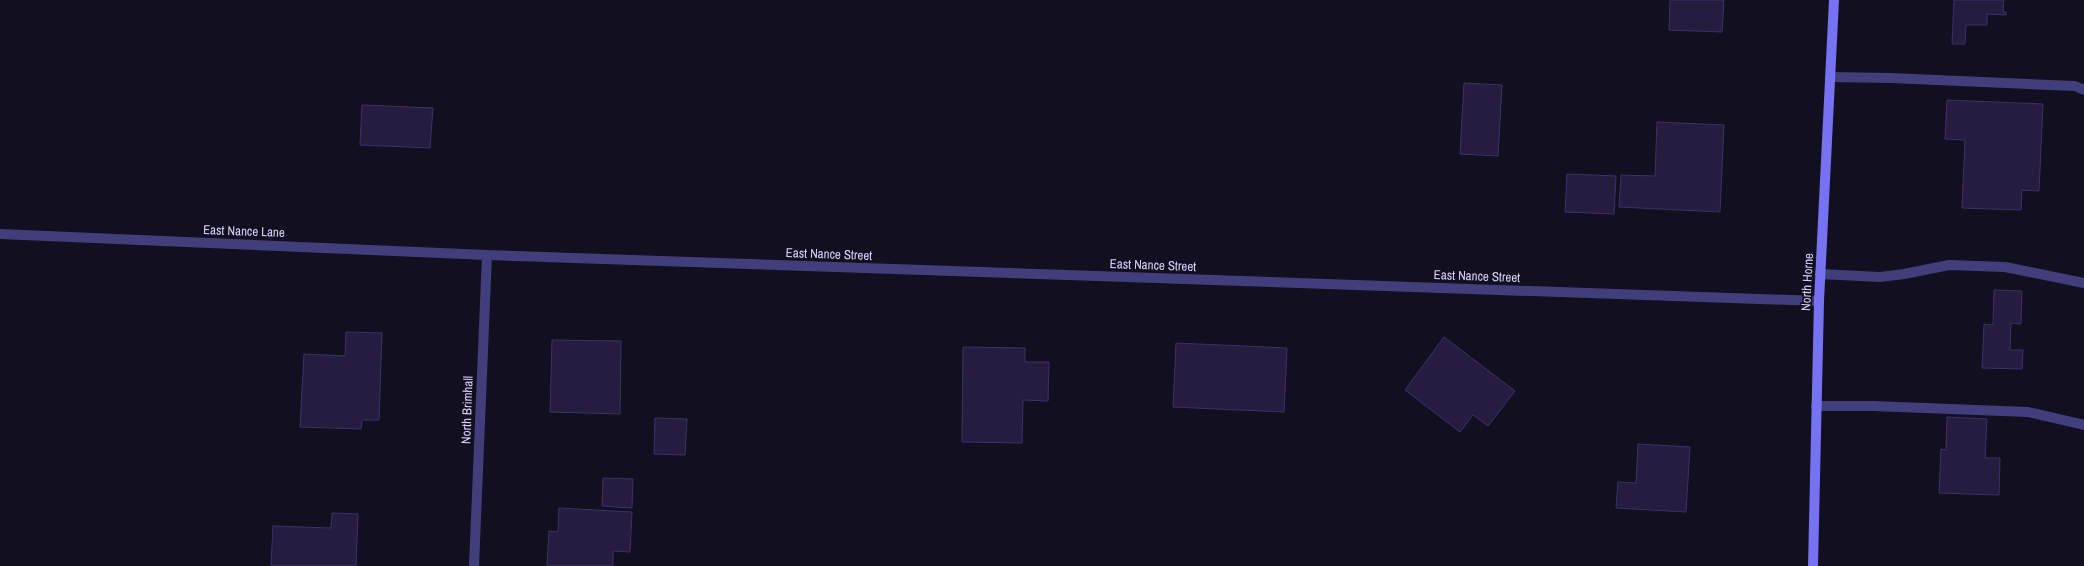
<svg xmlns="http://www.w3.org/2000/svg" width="2084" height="566" viewBox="0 0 2084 566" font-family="'Archivo Narrow',sans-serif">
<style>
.building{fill:#241d3f;stroke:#3d3169}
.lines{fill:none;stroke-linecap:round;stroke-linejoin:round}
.lane{stroke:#413e7b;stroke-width:10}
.street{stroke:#413e7b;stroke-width:10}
.secondary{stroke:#7772f2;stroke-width:10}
.labels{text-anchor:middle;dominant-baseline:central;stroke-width:3.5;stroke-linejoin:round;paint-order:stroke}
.street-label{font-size:13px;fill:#d7d2fb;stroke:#120f20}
</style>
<rect width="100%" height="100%" fill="#120f20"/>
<g class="building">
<path d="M1670 0H1724L1722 32 1669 30Z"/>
<path d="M1954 0H2004L2003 12H2006V15L1987 14V25H1966L1965 44H1952Z"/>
<path d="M1464 83 1502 85 1498 156 1460 154Z"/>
<path d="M1947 100 2043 104 2039 191 2022 190 2021 210 1962 208 1965 140 1945 139Z"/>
<path d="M362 105 433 108 430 148 360 145Z"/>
<path d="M1657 122 1724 125 1720 212 1619 207 1621 175 1655 176Z"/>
<path d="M1567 174 1616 176 1614 214 1565 212Z"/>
<path d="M1994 290 2022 291 2021 324 2011 323 2010 350H2023L2022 369 1982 368 1984 324 1993 325Z"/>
<path d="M346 332 382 333 379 420H362L361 429 300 427 304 354 345 356Z"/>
<path d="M1444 337 1515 391 1488 426 1473 415 1460 432 1405 390Z"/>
<path d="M552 340 621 341 620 414 550 412Z"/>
<path d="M1176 343 1287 348 1284 412 1173 407Z"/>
<path d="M963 347 1025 348V362H1049L1048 401 1023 400 1022 443 962 442Z"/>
<path d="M1947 417 1987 419 1985 458H2000L1999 495 1939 493 1941 449 1946 450Z"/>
<path d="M655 418 687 419 685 455 654 454Z"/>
<path d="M1638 444 1690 447 1686 512 1616 508 1618 482 1636 483Z"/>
<path d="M603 478 633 479 632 508 602 506Z"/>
<path d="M559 508 632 512 630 552 613 551V566H547L549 531 558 532Z"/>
<path d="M332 513 358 514 356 566H271L273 526 331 528Z"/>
</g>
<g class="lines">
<g class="lane">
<path d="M1830 77 1891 78 2075 86 2084 90"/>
<path d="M1820 274 1880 277 1904 274 1949 265 2005 267 2084 283"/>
<path d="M1816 406H1873L2028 412 2084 425"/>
</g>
<g class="street">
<path d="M0 234 487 255 1819 301"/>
<path d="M474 566 487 255"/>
</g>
<path class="secondary" d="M1813 566 1819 301 1834 0"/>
</g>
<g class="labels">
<g class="street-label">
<text transform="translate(244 231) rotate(2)">East Nance Lane</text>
<text transform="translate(829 254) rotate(2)">East Nance Street</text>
<text transform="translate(1153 265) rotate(2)">East Nance Street</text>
<text transform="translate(1477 276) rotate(2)">East Nance Street</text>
<text transform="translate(1807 282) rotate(-87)">North Horne</text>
<text transform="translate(467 410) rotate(-88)">North Brimhall</text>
</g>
</g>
</svg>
